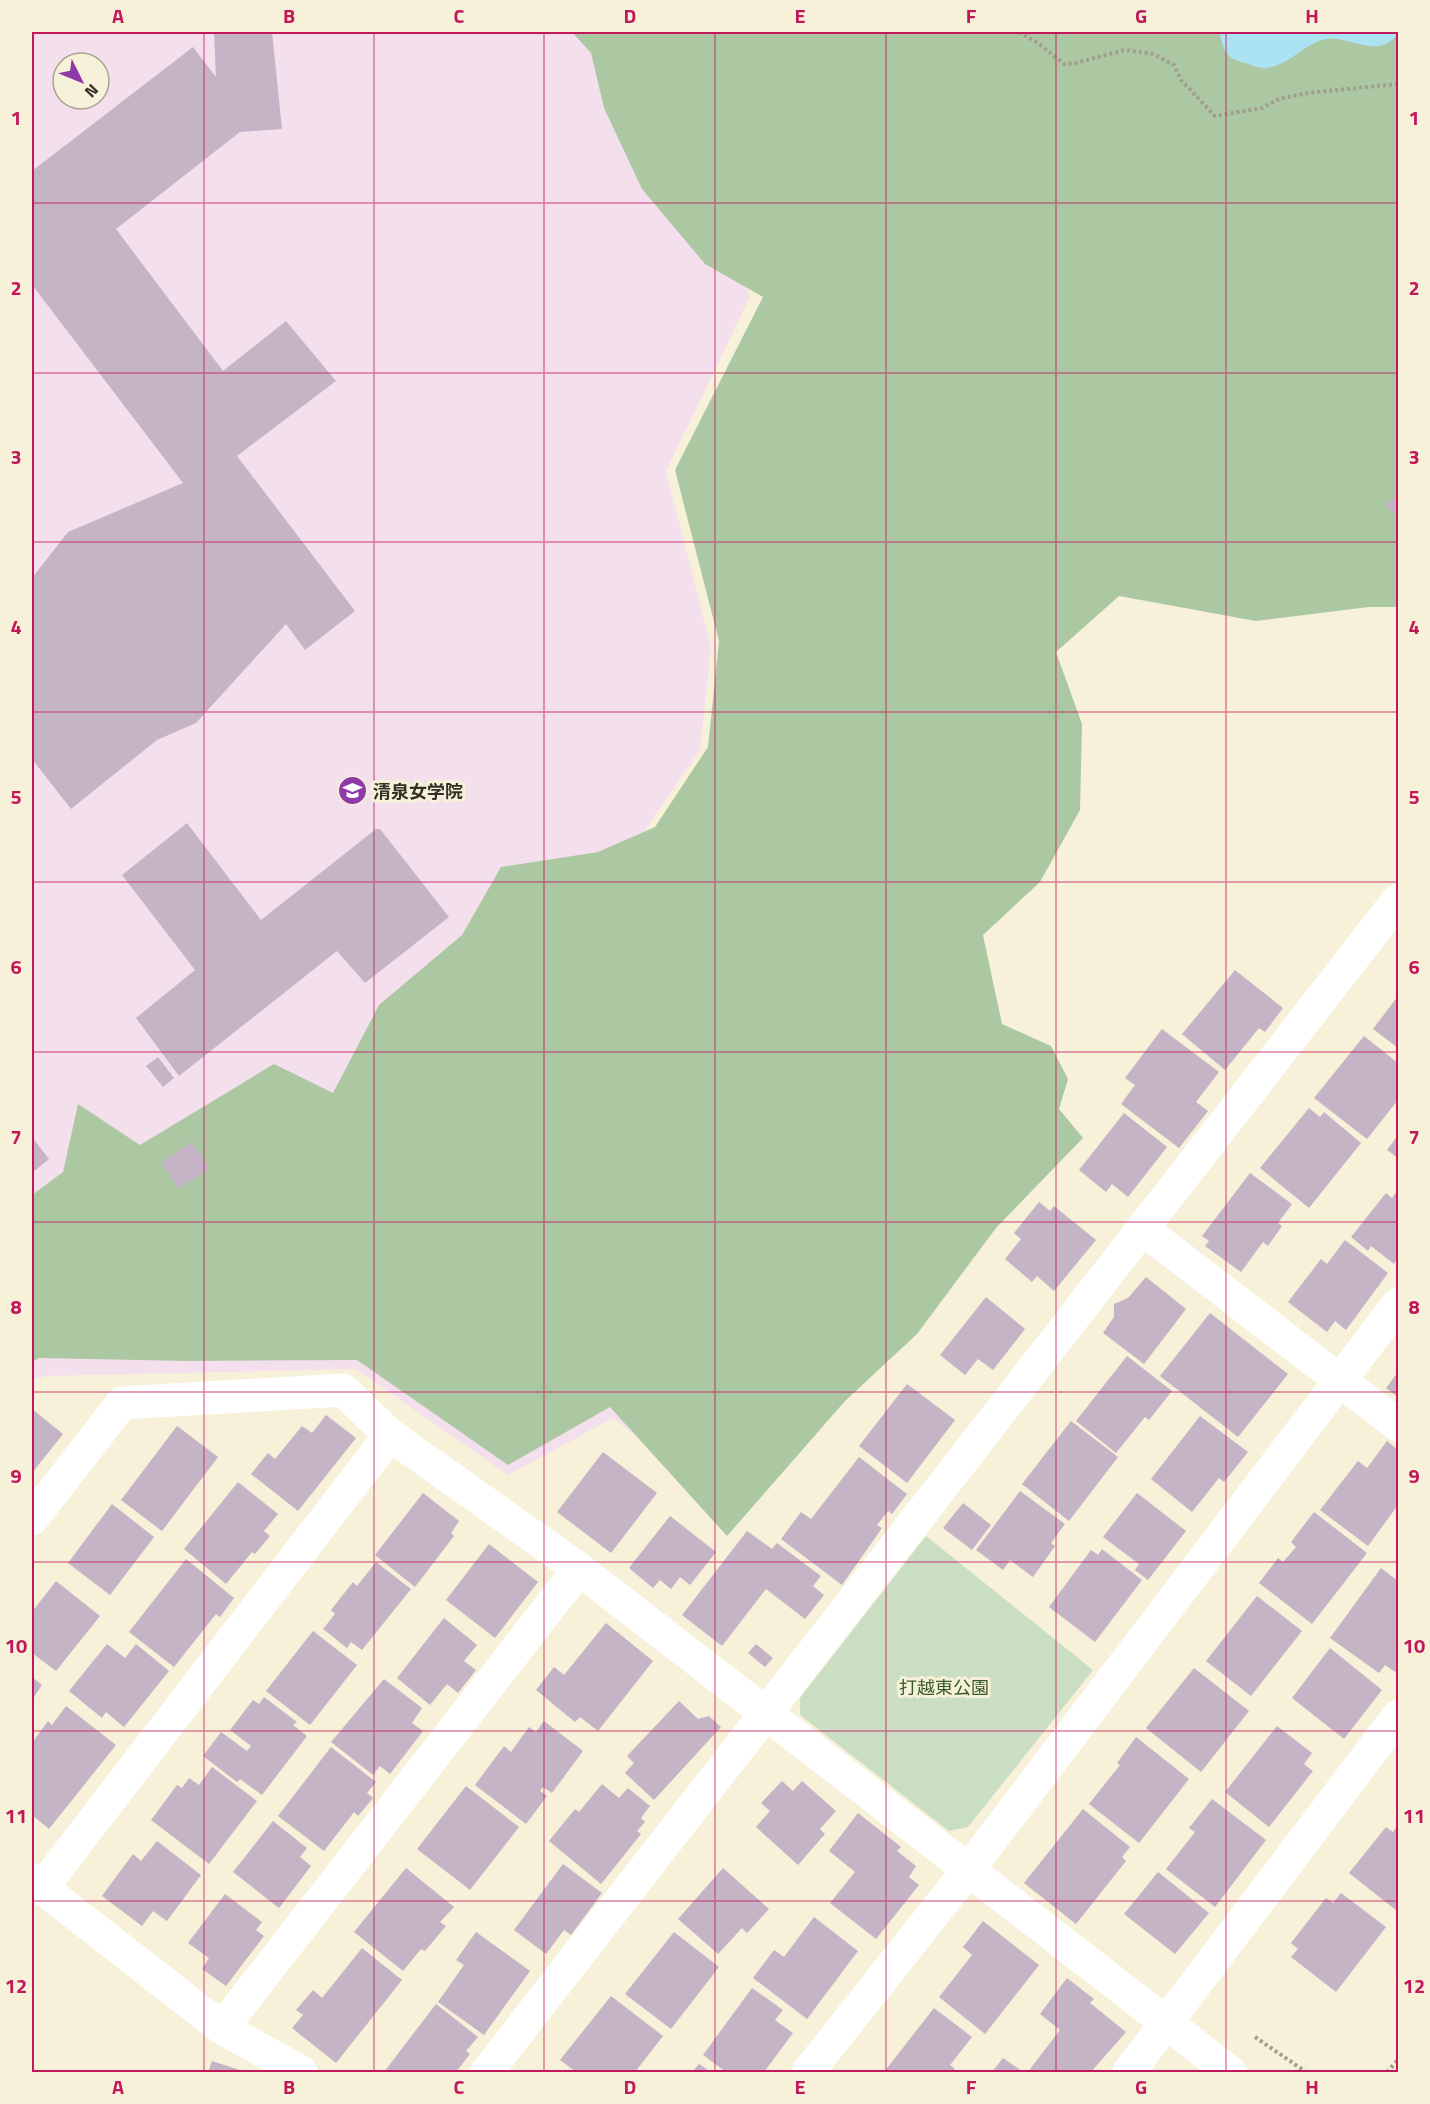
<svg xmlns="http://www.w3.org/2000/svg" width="1430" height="2104" viewBox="0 0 1430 2104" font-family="'Titillium Web','Noto Sans JP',sans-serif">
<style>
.education{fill:#f4dfed;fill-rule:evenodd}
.green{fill:#cadec4}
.forest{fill:#acc8a3}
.water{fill:#ace3f2}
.building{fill:#c5b3c6}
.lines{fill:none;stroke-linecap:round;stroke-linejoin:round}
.path{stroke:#a29e8c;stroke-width:4;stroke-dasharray:3 3;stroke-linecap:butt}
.street{stroke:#fff;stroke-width:33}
.grid{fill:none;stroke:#c2185b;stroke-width:1.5;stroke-opacity:0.55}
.labels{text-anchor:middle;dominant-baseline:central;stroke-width:6;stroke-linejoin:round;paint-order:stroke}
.poi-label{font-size:18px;font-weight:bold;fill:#333127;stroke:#f6f1d8;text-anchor:start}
.park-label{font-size:18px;fill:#365b28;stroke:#f6f1d8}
.neatline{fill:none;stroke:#c2185b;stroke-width:2}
.grid-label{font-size:20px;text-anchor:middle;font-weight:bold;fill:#c2185b}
</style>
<rect width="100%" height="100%" fill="#f6f1d8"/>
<path class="education" d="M32 32H659L750 297 666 471 711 647 700 750 644 832 1011 1183 722 1504 613 1418 508 1475 356 1369 46 1376 32 1380ZM63 63H99V99H63Z"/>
<path class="green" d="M926 1536 1093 1670 968 1827 949 1831 800 1715V1698Z"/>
<path class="forest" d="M572 32H1398V607H1369L1256 621 1119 596 1056 652 1082 724 1080 810 1040 882 983 935 1002 1024 1051 1046 1068 1079 1059 1109 1083 1138 996 1228 917 1334 845 1401 727 1536 610 1407 508 1465 357 1360 188 1361 39 1358 32 1362V1195L63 1172 78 1104 140 1145 274 1064 333 1093 379 1005 462 935 501 867 598 852 655 827 708 747 719 641 675 470 763 297 705 264 642 189 604 108 591 53Z"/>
<path class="water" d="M1219 32H1398V33C1381 61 1347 35 1326 39 1304 43 1287 68 1264 68 1258 68 1251 65 1246 63 1225 59 1224 50 1219 32Z"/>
<g class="building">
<path d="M214 32H272L282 129 240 132 116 229 223 371 286 321 336 381 237 456 355 611 305 650 286 624 196 723 157 740 71 809 32 759V578L68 532 183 483 33 286 32 287V171L193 47 216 77Z"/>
<path d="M1398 493V517L1386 506Z"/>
<path d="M187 823 261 920 376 829H380L449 917 365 983 337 951 179 1076 136 1018 195 970 122 875Z"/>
<path d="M1235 970 1283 1008 1265 1032 1259 1028 1225 1070 1182 1034Z"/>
<path d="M1398 996V1048L1373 1029Z"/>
<path d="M1162 1029 1219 1072 1196 1102 1208 1111 1179 1148 1121 1104 1135 1085 1125 1078Z"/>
<path d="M1364 1036 1398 1063V1100L1367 1139 1314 1098Z"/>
<path d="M158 1057 174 1078 163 1087 146 1066Z"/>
<path d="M1309 1108 1320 1117 1324 1112 1361 1143 1309 1208 1260 1168Z"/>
<path d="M1124 1113 1167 1147 1128 1197 1112 1184 1106 1192 1079 1170Z"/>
<path d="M1398 1135V1158L1387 1150Z"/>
<path d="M32 1137 49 1159 32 1173Z"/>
<path d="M192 1142 209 1168 179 1189 161 1162Z"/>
<path d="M1250 1173 1292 1204 1278 1223 1282 1226 1268 1246 1263 1242 1241 1272 1205 1246 1209 1241 1202 1236Z"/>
<path d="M1398 1190V1258L1394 1264 1371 1246 1368 1251 1351 1237 1386 1193 1392 1198Z"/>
<path d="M1039 1202 1050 1211 1054 1206 1096 1240 1054 1291 1037 1276 1032 1282 1005 1259 1021 1239 1014 1233Z"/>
<path d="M1345 1240 1388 1273 1346 1330 1335 1321 1327 1332 1288 1302 1321 1259 1327 1264Z"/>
<path d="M1146 1277 1186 1309 1144 1364 1103 1333 1114 1317V1304L1128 1298Z"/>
<path d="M986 1297 1025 1329 993 1370 978 1359 965 1375 940 1355Z"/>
<path d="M1210 1313 1288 1374 1238 1437 1160 1376Z"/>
<path d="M1127 1356 1172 1391 1149 1420 1145 1417 1116 1453 1076 1421Z"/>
<path d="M1398 1372V1397L1386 1388Z"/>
<path d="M907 1384 955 1420 907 1483 859 1446Z"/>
<path d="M32 1409 63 1434 32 1473Z"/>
<path d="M326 1415 356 1438 298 1511 251 1474 268 1453 275 1459 302 1426 312 1433Z"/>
<path d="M1200 1416 1248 1452 1224 1482 1219 1478 1192 1512 1151 1479Z"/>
<path d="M1071 1421 1118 1457 1069 1521 1022 1484Z"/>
<path d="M177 1426 218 1457 162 1531 121 1500Z"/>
<path d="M1387 1441 1398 1450V1505L1368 1546 1320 1510 1358 1461 1367 1468Z"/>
<path d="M603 1452 657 1493 611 1553 557 1512Z"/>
<path d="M859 1457 907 1494 892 1514 888 1511 877 1525 882 1528 842 1585 781 1539 801 1512 811 1519Z"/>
<path d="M238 1482 278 1514 264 1531 270 1536 255 1554 252 1552 226 1584 184 1549Z"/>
<path d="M1020 1491 1065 1524 1051 1543 1055 1546 1033 1577 1010 1560 1003 1570 976 1550Z"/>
<path d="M423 1493 459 1521 451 1533 454 1536 415 1587 375 1555Z"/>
<path d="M1137 1493 1186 1531 1148 1580 1135 1570 1139 1564 1103 1537Z"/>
<path d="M963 1503 991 1525 972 1550 943 1528Z"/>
<path d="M112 1504 154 1537 110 1595 68 1563Z"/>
<path d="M1314 1512 1367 1553 1312 1624 1259 1583 1278 1558 1283 1562 1296 1547 1291 1542Z"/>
<path d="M670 1516 716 1552 690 1585 680 1577 671 1589 660 1580 653 1588 629 1568Z"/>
<path d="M747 1531 772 1549 777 1543 821 1576 813 1586 824 1595 805 1619 766 1589 722 1646 682 1615Z"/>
<path d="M489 1544 538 1582 495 1638 446 1600Z"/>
<path d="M1102 1549 1142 1580 1095 1642 1049 1607 1091 1550 1098 1555Z"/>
<path d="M186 1559 234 1598 220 1617 216 1614 174 1667 129 1632Z"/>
<path d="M376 1562 411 1589 362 1650 351 1642 347 1648 323 1629 335 1614 331 1610 353 1582 357 1586Z"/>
<path d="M1381 1568 1398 1581V1667L1395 1672 1385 1665 1379 1673 1330 1638Z"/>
<path d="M56 1581 100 1616 56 1671 32 1653V1612Z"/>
<path d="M1257 1596 1302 1631 1251 1696 1206 1661Z"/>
<path d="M444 1618 477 1645 464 1661 476 1670 458 1693 447 1684 430 1705 397 1678Z"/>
<path d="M606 1623 653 1661 598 1731 580 1717 575 1722 536 1690 554 1667 564 1675Z"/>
<path d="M313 1631 357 1665 310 1725 266 1691Z"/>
<path d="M107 1644 125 1658 136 1644 169 1671 124 1727 106 1712 102 1718 69 1691Z"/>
<path d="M756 1644 773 1658 765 1667 748 1653Z"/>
<path d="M1330 1648 1382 1690 1344 1739 1292 1698Z"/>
<path d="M1194 1668 1249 1711 1201 1772 1146 1728Z"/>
<path d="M32 1677 42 1685 32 1700Z"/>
<path d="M384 1679 422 1708 412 1723 423 1731 390 1774 380 1766 373 1775 331 1742Z"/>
<path d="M264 1697 297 1722 293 1725 307 1736 262 1795 240 1779 237 1782 203 1756 221 1732 247 1751 251 1746 230 1730 253 1700 259 1704Z"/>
<path d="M679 1701 698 1719 709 1716 721 1727 654 1800 625 1773 634 1763 627 1756Z"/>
<path d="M66 1706 116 1745 49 1829 32 1815V1743L48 1721 52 1725Z"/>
<path d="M544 1721 583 1751 552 1793 543 1787 540 1791 547 1796 526 1824 475 1785 504 1746 511 1752 529 1727 536 1732Z"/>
<path d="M1277 1726 1312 1753 1304 1764 1313 1771 1269 1827 1225 1792Z"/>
<path d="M1136 1737 1189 1779 1139 1843 1089 1804 1120 1765 1117 1763Z"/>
<path d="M331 1747 376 1782 367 1793 373 1798 358 1816 354 1812 324 1851 278 1816Z"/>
<path d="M212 1767 257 1801 209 1864 151 1820 177 1785 182 1788 189 1778 199 1785Z"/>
<path d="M782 1781 793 1791 802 1781 836 1811 820 1829 825 1834 798 1865 756 1827 770 1811 761 1803Z"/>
<path d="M602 1784 619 1798 628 1788 650 1806 641 1818 645 1822 637 1831 641 1834 601 1884 549 1841 575 1809 579 1812Z"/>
<path d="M466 1786 519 1827 470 1890 417 1849Z"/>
<path d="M1212 1799 1266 1840 1215 1907 1166 1869 1195 1832 1189 1828Z"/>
<path d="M1083 1809 1130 1847 1122 1857 1126 1861 1076 1924 1024 1883Z"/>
<path d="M858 1813 901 1847 897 1851 916 1866 909 1877 919 1885 876 1939 830 1903 855 1872 829 1851Z"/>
<path d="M273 1821 307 1848 300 1857 311 1866 279 1908 233 1872Z"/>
<path d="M1398 1825V1909L1397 1911 1349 1873 1386 1827 1393 1832Z"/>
<path d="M157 1841 201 1875 167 1921 153 1911 142 1926 102 1896 133 1854 141 1861Z"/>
<path d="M563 1864 602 1893 571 1935 564 1930 546 1954 514 1930Z"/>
<path d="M406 1868 454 1907 440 1922 446 1926 425 1951 421 1949 403 1971 354 1932Z"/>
<path d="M723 1868 769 1909 747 1933 742 1928 718 1954 678 1919Z"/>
<path d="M1158 1872 1209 1913 1175 1954 1124 1914Z"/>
<path d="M1341 1893 1386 1927 1336 1992 1291 1957 1298 1949 1291 1943 1326 1898 1333 1903Z"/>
<path d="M225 1894 262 1922 256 1930 264 1936 226 1986 202 1969 209 1958 188 1943Z"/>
<path d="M814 1917 858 1951 807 2019 753 1978 774 1950 784 1957Z"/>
<path d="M983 1921 1039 1965 985 2034 939 1997 972 1955 963 1947Z"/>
<path d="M476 1932 530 1971 484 2035 438 2002 464 1965 456 1960Z"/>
<path d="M674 1932 719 1967 671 2029 625 1994Z"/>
<path d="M362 1948 402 1980 336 2063 292 2028 303 2015 296 2010 313 1990 322 1998Z"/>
<path d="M1067 1978 1094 1999 1090 2003 1126 2032 1091 2072H1034L1030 2069 1060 2030 1040 2014Z"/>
<path d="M752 1988 783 2010 775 2020 793 2033 764 2072H726L703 2055Z"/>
<path d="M611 1996 663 2036 635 2072H576L560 2060Z"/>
<path d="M436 2004 478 2037 466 2051 470 2054 456 2072H384Z"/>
<path d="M934 2008 972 2037 950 2065 955 2069 952 2072H884Z"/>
<path d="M1003 2058 1023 2072H992Z"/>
<path d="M212 2061 246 2072H208Z"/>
<path d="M699 2064 711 2072H692Z"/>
</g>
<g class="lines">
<g class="path">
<path d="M1019 32 1038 43 1064 64 1075 63 1125 50 1153 54 1174 65 1181 80 1215 116 1262 108 1279 99 1307 93 1398 84"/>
<path d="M1255 2037 1306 2072"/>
<path d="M1387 2072 1398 2060"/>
</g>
<g class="street">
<path d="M1144 1230 1398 1425"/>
<path d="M32 1519 122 1403 343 1390 390 1435 579 1569 1230 2072"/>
<path d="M32 1880 222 2028 301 2072"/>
<path d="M42 1888 390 1435"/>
<path d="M222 2028 579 1569"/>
<path d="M487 2072C790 1680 1097 1292 1398 900"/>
<path d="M808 2072 969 1869 1398 1304"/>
<path d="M1129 2072 1398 1716"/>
</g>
</g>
<path class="grid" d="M204 32V2072M374 32V2072M544 32V2072M715 32V2072M886 32V2072M1056 32V2072M1226 32V2072M32 203H1398M32 373H1398M32 542H1398M32 712H1398M32 882H1398M32 1052H1398M32 1222H1398M32 1392H1398M32 1562H1398M32 1731H1398M32 1901H1398"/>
<defs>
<symbol id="school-disc" viewBox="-11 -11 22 22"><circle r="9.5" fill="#8e3ba9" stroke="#f6f1d8"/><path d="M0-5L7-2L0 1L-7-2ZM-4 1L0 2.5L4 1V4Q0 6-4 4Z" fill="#fff"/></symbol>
</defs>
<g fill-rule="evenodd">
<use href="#school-disc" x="336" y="774" width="33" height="33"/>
</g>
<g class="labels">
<g class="poi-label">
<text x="373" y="791">清泉女学院</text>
</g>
<g class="park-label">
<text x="944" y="1687">打越東公園</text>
</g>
</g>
<rect width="1430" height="2104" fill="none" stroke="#f6f1d8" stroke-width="66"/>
<g transform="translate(81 81) rotate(133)"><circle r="28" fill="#f6f1d8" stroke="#a8a491" stroke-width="1.5"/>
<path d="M0-4.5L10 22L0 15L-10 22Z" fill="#8e3ba9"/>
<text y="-9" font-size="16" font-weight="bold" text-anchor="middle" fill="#333127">N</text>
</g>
<rect x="33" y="33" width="1364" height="2038" class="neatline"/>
<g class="grid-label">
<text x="118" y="23">A</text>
<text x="289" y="23">B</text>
<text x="459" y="23">C</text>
<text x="630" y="23">D</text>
<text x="800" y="23">E</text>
<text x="971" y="23">F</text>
<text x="1141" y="23">G</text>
<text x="1312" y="23">H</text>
<text x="16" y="125">1</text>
<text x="1414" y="125">1</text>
<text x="16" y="295">2</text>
<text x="1414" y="295">2</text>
<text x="16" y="464">3</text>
<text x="1414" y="464">3</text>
<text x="16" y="634">4</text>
<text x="1414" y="634">4</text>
<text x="16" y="804">5</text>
<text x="1414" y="804">5</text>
<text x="16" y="974">6</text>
<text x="1414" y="974">6</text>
<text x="16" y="1144">7</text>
<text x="1414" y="1144">7</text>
<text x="16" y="1314">8</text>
<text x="1414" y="1314">8</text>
<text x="16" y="1483">9</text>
<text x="1414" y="1483">9</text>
<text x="16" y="1653">10</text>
<text x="1414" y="1653">10</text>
<text x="16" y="1823">11</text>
<text x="1414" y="1823">11</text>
<text x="16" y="1993">12</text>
<text x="1414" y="1993">12</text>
<text x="118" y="2094">A</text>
<text x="289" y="2094">B</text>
<text x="459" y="2094">C</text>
<text x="630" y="2094">D</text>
<text x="800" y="2094">E</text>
<text x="971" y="2094">F</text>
<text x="1141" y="2094">G</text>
<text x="1312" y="2094">H</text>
</g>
</svg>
